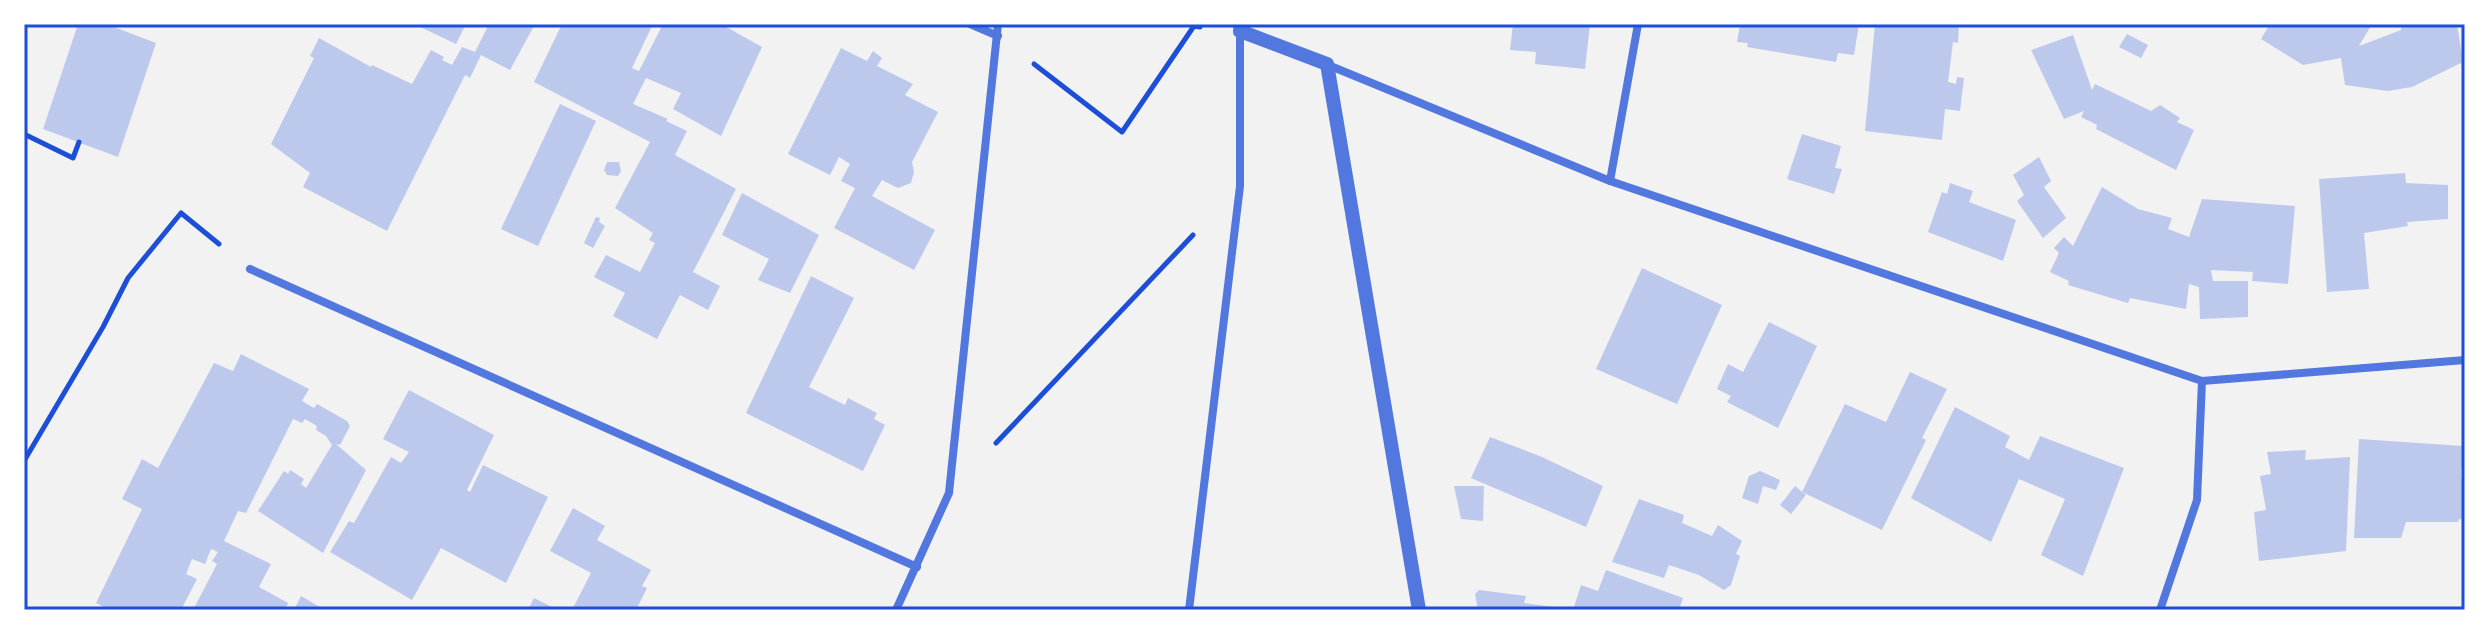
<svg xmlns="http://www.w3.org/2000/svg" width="2489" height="634" viewBox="0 0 2489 634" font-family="Ubuntu,sans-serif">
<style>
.building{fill:#bdc9ec}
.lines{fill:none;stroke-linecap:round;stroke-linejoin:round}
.path{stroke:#1d4ed8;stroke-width:5}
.minor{stroke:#5277de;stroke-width:8}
.tertiary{stroke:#5277de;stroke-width:14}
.neatline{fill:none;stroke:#1d4ed8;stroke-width:3}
</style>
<rect width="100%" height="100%" fill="#f2f2f2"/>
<g class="building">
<path d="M78 24H106L156 43 118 157 43 129Z"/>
<path d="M414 24H466L456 44Z"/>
<path d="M489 24H535L510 70 481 55 470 78 465 75 387 231 303 187 310 173 271 144 314 58 310 56 319 38 371 67 372 65 412 84 431 50 444 57 442 60 452 65 462 47 475 52Z"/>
<path d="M562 24H653L632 68 639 71 663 24H721L762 47 721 136 673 109 681 93 646 78 633 104 668 119 666 121 687 131 675 155 736 189 693 272 720 286 708 310 680 295 657 339 613 316 625 293 594 277 606 255 640 272 655 243 649 240 653 233 615 208 650 142 534 82Z"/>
<path d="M1513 24H1590L1585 69 1535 64 1536 52 1510 50Z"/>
<path d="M1740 24H1859L1854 55 1838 53 1836 62 1747 47 1748 43 1737 42Z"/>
<path d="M1875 24H1959L1958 43 1953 42 1948 82 1956 84 1957 77 1964 78 1960 111 1945 109 1942 140 1865 131Z"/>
<path d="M2270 24H2372L2359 46 2401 30V27L2409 24H2457L2463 62 2412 87 2388 91 2345 85 2341 58 2303 65 2261 39Z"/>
<path d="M2127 34 2148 45 2141 58 2119 47Z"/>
<path d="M2073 35 2092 90 2095 84 2151 111 2160 105 2180 118 2177 122 2194 130 2176 170 2096 129 2097 125 2081 117 2084 111 2064 119 2031 50Z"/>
<path d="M841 48 867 61 873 51 882 58 877 66 913 84 905 95 938 112 912 162 914 172 911 183 898 188 882 180 872 196 935 230 914 270 834 228 855 188 841 181 850 164 839 157 830 175 788 154Z"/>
<path d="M560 104 596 121 538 246 501 229Z"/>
<path d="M1802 134 1841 146 1835 168 1842 169 1834 194 1787 179Z"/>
<path d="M2039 157 2051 181 2044 187 2066 218 2043 238 2017 201 2024 195 2013 175Z"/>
<path d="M607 162H619L621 171 618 176 607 175 604 170Z"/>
<path d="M2405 173 2406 183 2448 185V219L2407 222 2408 226 2364 233 2369 289 2327 292 2319 179Z"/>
<path d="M1950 183 1973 191 1969 202 2016 220 2003 261 1928 232 1942 192 1947 194Z"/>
<path d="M2102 187 2138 209 2172 218 2168 229 2189 237 2202 199 2295 206 2288 284 2252 281 2253 272 2211 270 2213 281H2248V317L2200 319 2199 287 2189 284 2186 309 2130 298 2128 303 2068 285 2069 281 2050 272 2059 253 2054 248 2064 237 2073 246Z"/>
<path d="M742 193 819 235 790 293 758 280 769 259 722 235Z"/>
<path d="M596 217 600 218 599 222 605 226 593 248 584 243Z"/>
<path d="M1642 268 1722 305 1677 404 1596 369Z"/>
<path d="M811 276 854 298 809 387 845 405 848 398 877 413 874 419 885 425 863 471 746 413Z"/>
<path d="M1769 322 1817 346 1778 428 1727 402 1731 396 1717 389 1728 364 1743 372Z"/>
<path d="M241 354 309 389 302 401 314 408 317 404 347 421 350 426 340 445 336 444 366 470 323 553 258 511 284 471 288 474 290 470 304 479 301 484 306 488 332 445 326 436 316 430 317 426 305 419 302 423 293 419 246 513 238 511 224 541 271 564 259 587 288 603 285 610H193L217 564 212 561 218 552 211 549 205 564 192 559 186 574 197 579 181 610H110L96 603 142 509 122 499 142 459 158 468 214 363 233 371Z"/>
<path d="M1910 372 1947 389 1922 438 1926 440 1882 530 1802 492 1845 404 1886 422Z"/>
<path d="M409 390 494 435 467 490 470 492 483 465 548 497 506 583 441 548 412 600 330 552 349 521 354 523 391 457 401 463 409 452 383 439Z"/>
<path d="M1955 407 2010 436 2005 447 2029 460 2040 436 2124 468 2083 576 2041 555 2065 499 2019 479 1991 542 1911 498Z"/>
<path d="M1490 437 1542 457 1603 486 1586 527 1471 478Z"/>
<path d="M2359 439 2463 446 2461 478H2465V520L2459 519 2458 522H2406L2401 538H2354Z"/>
<path d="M2306 450 2305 460 2350 457 2346 551 2259 561 2254 512 2266 510 2260 476 2271 474 2267 452Z"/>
<path d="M1760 471 1780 480 1776 490 1763 486 1758 504 1742 498 1749 476Z"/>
<path d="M1454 486H1484L1483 521 1461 519Z"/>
<path d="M1795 486 1806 495 1791 514 1780 505Z"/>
<path d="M1639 499 1684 515 1682 523 1712 536 1718 525 1742 541 1736 554 1740 556 1731 585 1724 590 1699 575 1669 565 1664 578 1612 562Z"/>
<path d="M573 508 605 526 597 540 651 570 642 586 647 588 636 610H572L591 573 550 551Z"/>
<path d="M1606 570 1683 598 1679 610H1573L1581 585 1598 591Z"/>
<path d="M1479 590 1526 596 1524 603 1562 608V610H1478L1475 594Z"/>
<path d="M301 596 325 610H294Z"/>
<path d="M534 598 558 610H528Z"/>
</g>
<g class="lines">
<g class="path">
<path d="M1034 64 1122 132 1194 26 1200 27"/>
<path d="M24 134 73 158 79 142"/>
<path d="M996 443 1193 235"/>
<path d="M24 461 103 327 128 278 181 213 219 244"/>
</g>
<g class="minor">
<path d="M970 24 998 36"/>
<path d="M1328 65 1610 181 2202 381 2465 360"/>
<path d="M1610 181 1638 24"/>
<path d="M250 269 917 567"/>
<path d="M896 610 949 493 998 24"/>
<path d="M1189 610 1240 186V31"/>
<path d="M2160 610 2197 500 2202 381"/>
</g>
<path class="tertiary" d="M1241 24 1240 31 1327 64 1419 610"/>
</g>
<rect width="2489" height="634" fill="none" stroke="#ffffff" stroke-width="52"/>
<rect x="26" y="26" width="2437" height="582" class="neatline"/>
</svg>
